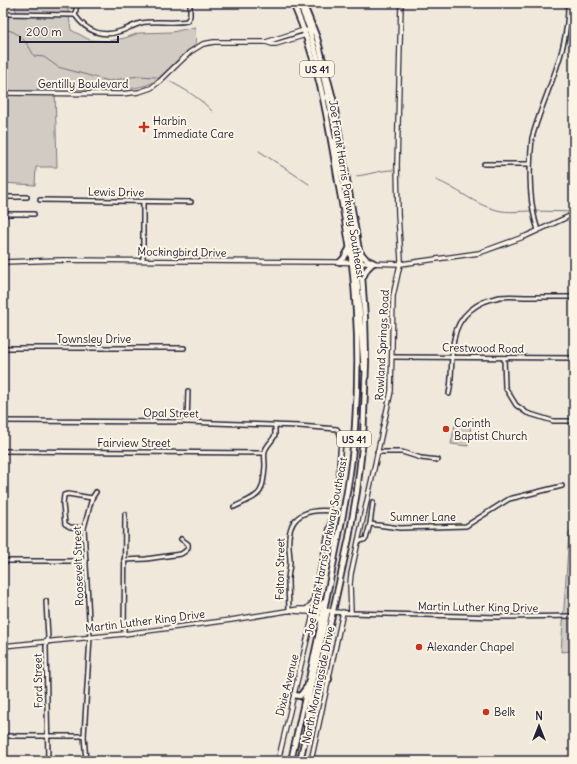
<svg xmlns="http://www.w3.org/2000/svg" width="577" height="764" viewBox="0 0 577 764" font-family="Delius,sans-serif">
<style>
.green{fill:#d1cbc3;stroke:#7a767f}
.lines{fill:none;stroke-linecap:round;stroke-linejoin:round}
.stream{stroke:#716f79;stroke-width:1}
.minor-casing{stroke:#22223b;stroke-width:6}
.tertiary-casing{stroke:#22223b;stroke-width:6}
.primary-casing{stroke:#22223b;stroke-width:8}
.minor{stroke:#fcf5e5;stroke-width:3}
.tertiary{stroke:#fcf5e5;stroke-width:3.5}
.primary{stroke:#fcf5e5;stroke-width:4.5}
.poi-dot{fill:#c8321e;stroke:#fcf5e5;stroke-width:1.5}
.labels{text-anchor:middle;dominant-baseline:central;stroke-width:4;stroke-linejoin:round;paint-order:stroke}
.shield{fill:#fcf5e5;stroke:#63616e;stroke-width:1}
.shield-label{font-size:10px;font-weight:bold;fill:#22223b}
.street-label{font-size:11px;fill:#22223b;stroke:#fcf5e5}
.poi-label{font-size:11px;fill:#22223b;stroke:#fcf5e5;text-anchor:start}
</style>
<rect width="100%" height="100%" fill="#efe8db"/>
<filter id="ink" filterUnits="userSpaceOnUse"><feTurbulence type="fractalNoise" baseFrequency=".025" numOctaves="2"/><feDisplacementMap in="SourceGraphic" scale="8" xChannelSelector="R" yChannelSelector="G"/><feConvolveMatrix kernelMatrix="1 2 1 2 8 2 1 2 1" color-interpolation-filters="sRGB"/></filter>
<g filter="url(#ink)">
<g class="green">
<path d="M14 3H67L71 30 90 40 109 41 125 38 139 33 172 32 195 27 196 45C180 55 169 70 155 81 138 94 77 89 55 89L57 167H36L35 185 3 183V14H17Z"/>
<path d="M455 425H471L468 446 451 444Z"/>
<path d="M574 529V651L561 652 569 533Z"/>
</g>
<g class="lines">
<g class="stream">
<path d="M3 29C18 30 28 43 34 56L44 57 58 67 109 81 138 76 156 77"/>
<path d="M169 81C186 90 200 98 213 112"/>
<path d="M259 151 309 184"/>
<path d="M356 176C368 175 380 170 393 170"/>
<path d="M436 180C457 188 475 205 497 210 508 213 520 211 531 211"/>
<path d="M535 211 574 212"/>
</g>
<defs>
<g id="minor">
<path d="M77 3 75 15C86 31 102 38 121 31 127 29 134 25 141 23 154 20 172 24 187 21L190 16V3"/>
<path d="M3 14 75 15"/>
<path d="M484 164H530"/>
<path d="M3 197H27"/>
<path d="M40 200 191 202"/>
<path d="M143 202V260"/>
<path d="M3 214H34"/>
<path d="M538 230C528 201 529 168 532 138 545 91 569 53 568 3"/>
<path d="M3 348H184"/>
<path d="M392 357 574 358"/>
<path d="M504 358 505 387 516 405 527 413 553 421H574"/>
<path d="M449 394C453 376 450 357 454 339 458 315 477 301 500 297 509 296 519 297 528 297 543 297 559 297 574 297"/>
<path d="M3 421 187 422 299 426 337 429 340 434 341 440 338 480 333 511 313 602 306 609"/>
<path d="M187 422 188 391"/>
<path d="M3 451 264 453"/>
<path d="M377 452H402L421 458 438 460"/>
<path d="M234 507C260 494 263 497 265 466 265 461 264 455 265 451 267 444 273 441 275 435 275 432 275 428 275 425"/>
<path d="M370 524 373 502"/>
<path d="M84 528 70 527 65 524 63 504 64 495 68 494 92 498"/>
<path d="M358 542 366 539 370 524 400 528 466 526 509 499 562 486"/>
<path d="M124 560 146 559 181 554C186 551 189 549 188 544L181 539"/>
<path d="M3 561H86"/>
<path d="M46 601 48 638 46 646 48 761"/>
<path d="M289 611C289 601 288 590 288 580 288 574 290 568 290 562 290 554 288 545 289 537 291 512 312 509 333 511"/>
<path d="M351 613 497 617 574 616"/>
<path d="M124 634 125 514"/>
<path d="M3 736H84"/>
<path d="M86 761 84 736 90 637 84 528 92 498 96 492"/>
</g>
<g id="tertiary">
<path d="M266 42 272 44H276L306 35"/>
<path d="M3 93 121 94 139 92 151 88 160 81 190 52 203 44 214 42H266L304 30 311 31"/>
<path d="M3 262 62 260 333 262 401 264 479 253 526 236 574 214"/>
<path d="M293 611 324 613"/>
<path d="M3 646 124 634 231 620 299 609H325L333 612 351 613 350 584 351 574 391 391 393 296 401 260 398 214 397 165 401 3"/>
<path d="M278 761 312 619V612"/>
<path d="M311 761 343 612"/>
</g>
<g id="primary">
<path d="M299 3 311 32"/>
<path d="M309 30 324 79 338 141"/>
<path d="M334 141 345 190 355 253 360 262"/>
<path d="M360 252 366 259 374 263"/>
<path d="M340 262 344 258 349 249"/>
<path d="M351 262 356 267 357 278 364 369"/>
<path d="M363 277 367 269 373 263"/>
<path d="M317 609 326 600"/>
<path d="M312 612 317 615 322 622"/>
<path d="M317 682 323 679H329"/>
<path d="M294 695 300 696 306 688"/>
<path d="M306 724 310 691 327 613"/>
<path d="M291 761C306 694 321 627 334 560 343 515 352 471 355 426 359 372 358 317 352 263 348 234 342 204 337 175 327 114 318 60 293 3"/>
<path d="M300 761 349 538 357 491 363 439 366 362 365 319 361 262 333 99 317 38 303 3"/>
</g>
</defs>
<use href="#minor" class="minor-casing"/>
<use href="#tertiary" class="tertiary-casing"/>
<use href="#primary" class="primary-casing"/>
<use href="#minor" class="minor"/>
<use href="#tertiary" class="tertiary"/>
<use href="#primary" class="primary"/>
</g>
</g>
<g class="poi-dot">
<path d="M142 121h4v4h4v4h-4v4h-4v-4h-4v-4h4z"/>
<circle cx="446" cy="429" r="4"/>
<circle cx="419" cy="647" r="4"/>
<circle cx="486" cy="712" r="4"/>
</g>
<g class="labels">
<g class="shield">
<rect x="300" y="61" width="34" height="16" rx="3"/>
<rect x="337" y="431" width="34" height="16" rx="3"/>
</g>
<g class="shield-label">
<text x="317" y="69">US 41</text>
<text x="354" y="439">US 41</text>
</g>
<g class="street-label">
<text x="83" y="84">Gentilly Boulevard</text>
<text transform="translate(347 189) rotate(81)">Joe Frank Harris Parkway Southeast</text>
<text transform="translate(116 192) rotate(1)">Lewis Drive</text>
<text transform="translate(182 252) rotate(1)">Mockingbird Drive</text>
<text x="94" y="339">Townsley Drive</text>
<text transform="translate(382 345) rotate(-87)">Rowland Springs Road</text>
<text transform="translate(483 348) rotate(1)">Crestwood Road</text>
<text transform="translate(171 413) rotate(1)">Opal Street</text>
<text x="134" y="443">Fairview Street</text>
<text x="423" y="517">Sumner Lane</text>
<text transform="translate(326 546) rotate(-79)">Joe Frank Harris Parkway Southeast</text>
<text transform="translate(78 566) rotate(-92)">Roosevelt Street</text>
<text transform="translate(280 569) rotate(-89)">Felton Street</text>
<text transform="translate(478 607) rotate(1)">Martin Luther King Drive</text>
<text transform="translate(145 621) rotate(-7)">Martin Luther King Drive</text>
<text transform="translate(38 681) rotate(-91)">Ford Street</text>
<text transform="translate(287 685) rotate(-76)">Dixie Avenue</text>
<text transform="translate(318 685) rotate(-78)">North Morningside Drive</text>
</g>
<g class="poi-label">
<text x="153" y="121">Harbin<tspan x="153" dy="13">Immediate Care</tspan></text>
<text x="454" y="423">Corinth<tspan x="454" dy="13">Baptist Church</tspan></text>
<text x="427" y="647">Alexander Chapel</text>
<text x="494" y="712">Belk</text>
</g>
</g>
<rect width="577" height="764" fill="none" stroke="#fcf5e5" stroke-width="16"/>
<rect x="8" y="8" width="561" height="748" fill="none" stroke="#22223b" stroke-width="1.5" filter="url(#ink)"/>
<g transform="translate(539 726)" stroke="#fcf5e5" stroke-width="3" paint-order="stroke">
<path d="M0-3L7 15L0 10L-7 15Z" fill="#22223b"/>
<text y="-6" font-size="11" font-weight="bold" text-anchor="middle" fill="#22223b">N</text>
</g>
<path d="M20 36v6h98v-6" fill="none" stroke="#22223b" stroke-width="2"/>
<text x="26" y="36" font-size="12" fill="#22223b" stroke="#fcf5e5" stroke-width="3" paint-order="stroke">200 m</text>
</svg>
